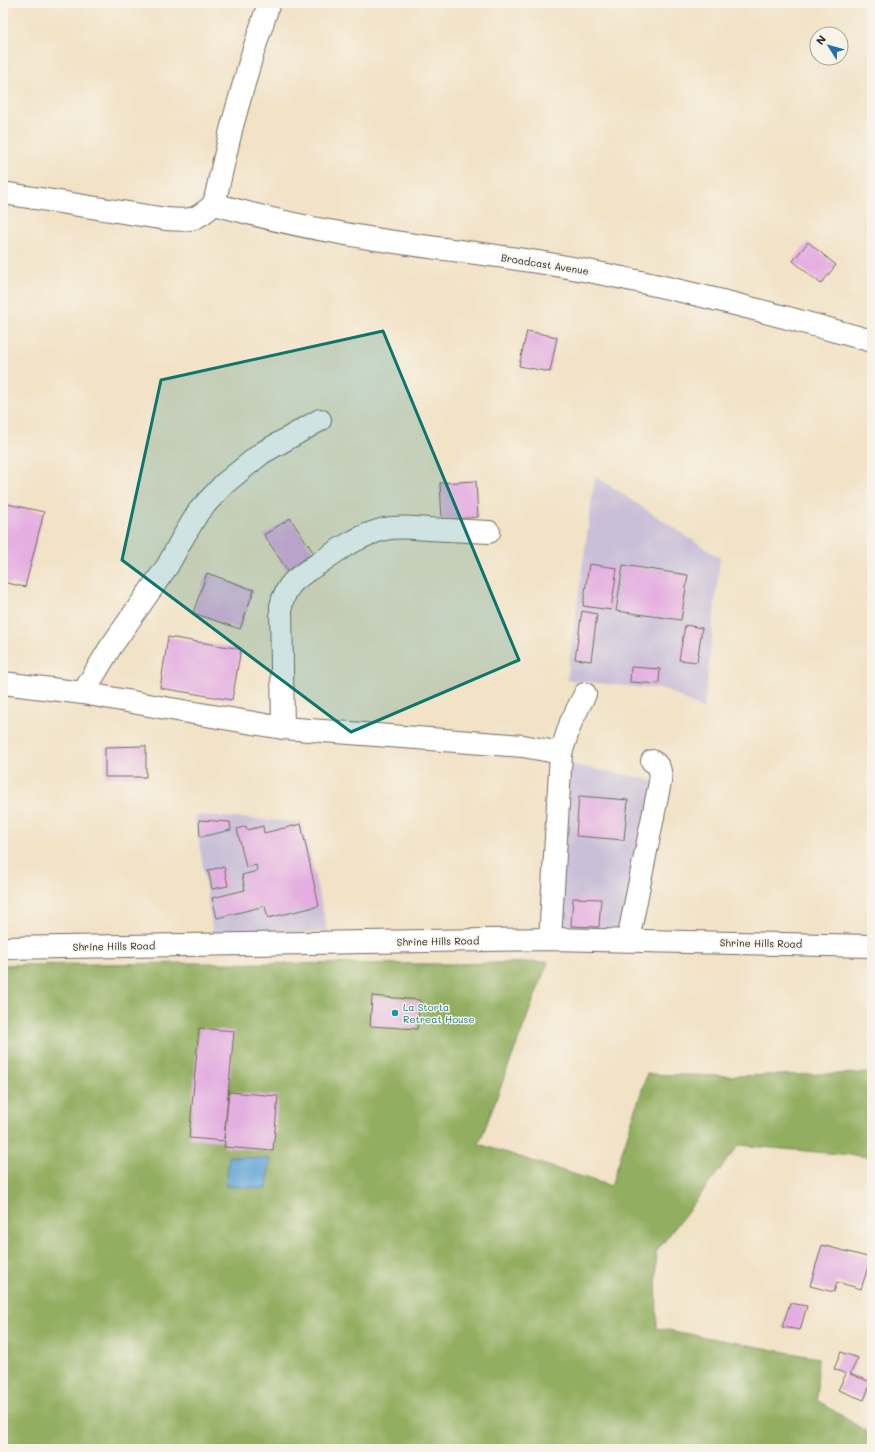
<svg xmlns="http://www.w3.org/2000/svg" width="875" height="1452" viewBox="0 0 875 1452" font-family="Mali,sans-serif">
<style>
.industrial{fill:#c9bfd8}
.forest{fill:#92ae61;stroke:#5e6c46}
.water{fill:#65a5d8;stroke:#486882}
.building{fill:#e4aee1}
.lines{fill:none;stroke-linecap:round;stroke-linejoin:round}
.minor-casing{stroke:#716b61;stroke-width:24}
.minor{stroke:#fff;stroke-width:22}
.marked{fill:#0f766e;fill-opacity:0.2;stroke:#0f766e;stroke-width:3;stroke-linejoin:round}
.culture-dot{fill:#0f9aa8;stroke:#f7f3e8;stroke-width:1.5}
.labels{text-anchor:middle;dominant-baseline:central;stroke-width:3;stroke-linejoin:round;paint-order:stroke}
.street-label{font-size:10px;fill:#2b2b2b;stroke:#f7f3e8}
.culture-label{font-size:10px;fill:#0d838f;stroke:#f7f3e8;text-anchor:start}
</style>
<rect width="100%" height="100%" fill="#f7f3e8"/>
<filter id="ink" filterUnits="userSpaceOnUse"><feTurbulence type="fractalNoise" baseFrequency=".025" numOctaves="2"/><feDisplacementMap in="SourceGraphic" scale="8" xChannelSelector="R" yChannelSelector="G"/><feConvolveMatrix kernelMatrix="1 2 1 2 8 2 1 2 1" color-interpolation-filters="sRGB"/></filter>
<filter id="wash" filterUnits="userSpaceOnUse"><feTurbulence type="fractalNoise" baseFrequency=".012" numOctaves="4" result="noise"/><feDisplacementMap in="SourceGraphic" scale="16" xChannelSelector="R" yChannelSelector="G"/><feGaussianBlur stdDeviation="0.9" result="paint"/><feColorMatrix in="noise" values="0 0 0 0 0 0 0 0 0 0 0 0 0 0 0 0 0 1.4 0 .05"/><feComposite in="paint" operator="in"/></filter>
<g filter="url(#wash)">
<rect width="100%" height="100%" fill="#f2e2c6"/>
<g class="industrial">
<path d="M595 476 720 558 704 710 667 690 567 680Z"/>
<path d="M564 763 656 781 625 936 555 935Z"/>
<path d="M195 815 302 822 328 932 213 934Z"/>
</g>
<path class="forest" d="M548 962 479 1144 611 1186 647 1074 729 1076 872 1073V1157L739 1145 656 1252 657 1328 818 1358 817 1400 872 1435V1449H3V965L194 963 453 964Z"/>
<path class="water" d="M229 1156 270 1159 267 1189 226 1186Z"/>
<g id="blocks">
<g class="building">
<path d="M808 242 836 265 821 284 793 261Z"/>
<path d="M527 331 557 337 550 372 519 366Z"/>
<path d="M476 481 478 517 442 520 440 483Z"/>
<path d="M3 503 44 512 25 587 3 582Z"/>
<path d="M290 518 315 555 289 573 264 535Z"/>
<path d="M589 564 617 568 611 610 583 606Z"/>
<path d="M623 565 688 575 681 620 616 611Z"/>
<path d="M207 573 254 590 240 629 193 613Z"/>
<path d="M582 611 597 614 591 661 575 659Z"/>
<path d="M685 625 702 628 697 662 679 660Z"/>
<path d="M168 637 241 649 232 700 160 688Z"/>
<path d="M631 667 660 669 659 684 630 682Z"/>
<path d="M146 746V777H105V747Z"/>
<path d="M579 796 628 800 624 840 576 836Z"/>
<path d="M199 820 230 822 231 830 200 837Z"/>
<path d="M301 824 319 906 268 918 265 906 217 918 212 898 245 890 242 875 257 871 256 865 246 867 237 829 246 826 247 830 263 826 264 833Z"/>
<path d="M224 867 228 886 212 889 208 870Z"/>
<path d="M573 898 601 899 599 927 571 926Z"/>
<path d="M372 996 420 1000 417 1029 370 1026Z"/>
<path d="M199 1028 234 1031 224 1139 229 1092 278 1096 273 1151 224 1147 225 1141 189 1138Z"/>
<path d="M822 1245 871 1258 861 1289 837 1282 834 1292 810 1286Z"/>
<path d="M790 1303 807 1306 800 1330 782 1327Z"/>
<path d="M841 1352 858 1358 850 1374 871 1382 864 1400 838 1390 846 1374 834 1369Z"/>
</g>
</g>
</g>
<g filter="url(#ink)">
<use href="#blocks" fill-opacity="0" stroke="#716b61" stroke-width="1"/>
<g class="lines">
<defs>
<g id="minor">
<path d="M3 193 166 219C190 221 196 221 214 204L232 126 252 55 269 3"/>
<path d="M214 204C254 215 294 225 335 232 406 246 479 252 550 264 659 283 765 311 872 341"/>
<path d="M3 683 83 693 165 708 283 728 523 746 561 753"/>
<path d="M83 693 110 648 168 565 182 539 199 511 224 484 262 453 320 420"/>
<path d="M283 728 281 606C286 583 299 576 318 564 339 549 360 535 385 529 399 526 414 528 428 529 448 530 469 531 489 532"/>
<path d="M550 939 561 753 571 722 585 694"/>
<path d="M628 940 660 782C661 773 661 766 652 761"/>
<path d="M3 948 550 939 872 946"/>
</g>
</defs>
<use href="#minor" class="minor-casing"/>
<use href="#minor" class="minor"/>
</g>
</g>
<path class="marked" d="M383 331 519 660 351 732 122 560 161 380Z"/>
<circle class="culture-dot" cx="395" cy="1013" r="4"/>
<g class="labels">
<g class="street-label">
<text transform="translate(545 264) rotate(9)">Broadcast Avenue</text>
<text transform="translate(438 941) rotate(-1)">Shrine Hills Road</text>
<text transform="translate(761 943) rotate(1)">Shrine Hills Road</text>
<text transform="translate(114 946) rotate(-1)">Shrine Hills Road</text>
</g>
<g class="culture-label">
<text x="403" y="1007">La Storta<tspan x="403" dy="12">Retreat House</tspan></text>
</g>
</g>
<rect width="875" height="1452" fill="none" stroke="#f7f3e8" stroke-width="16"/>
<g transform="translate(829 46) rotate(307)"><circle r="19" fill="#f7f3e8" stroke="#a5a39c"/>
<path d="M0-3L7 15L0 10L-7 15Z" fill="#1f6fb2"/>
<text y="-6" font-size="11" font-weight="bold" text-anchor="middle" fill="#2b2b2b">N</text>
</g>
</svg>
